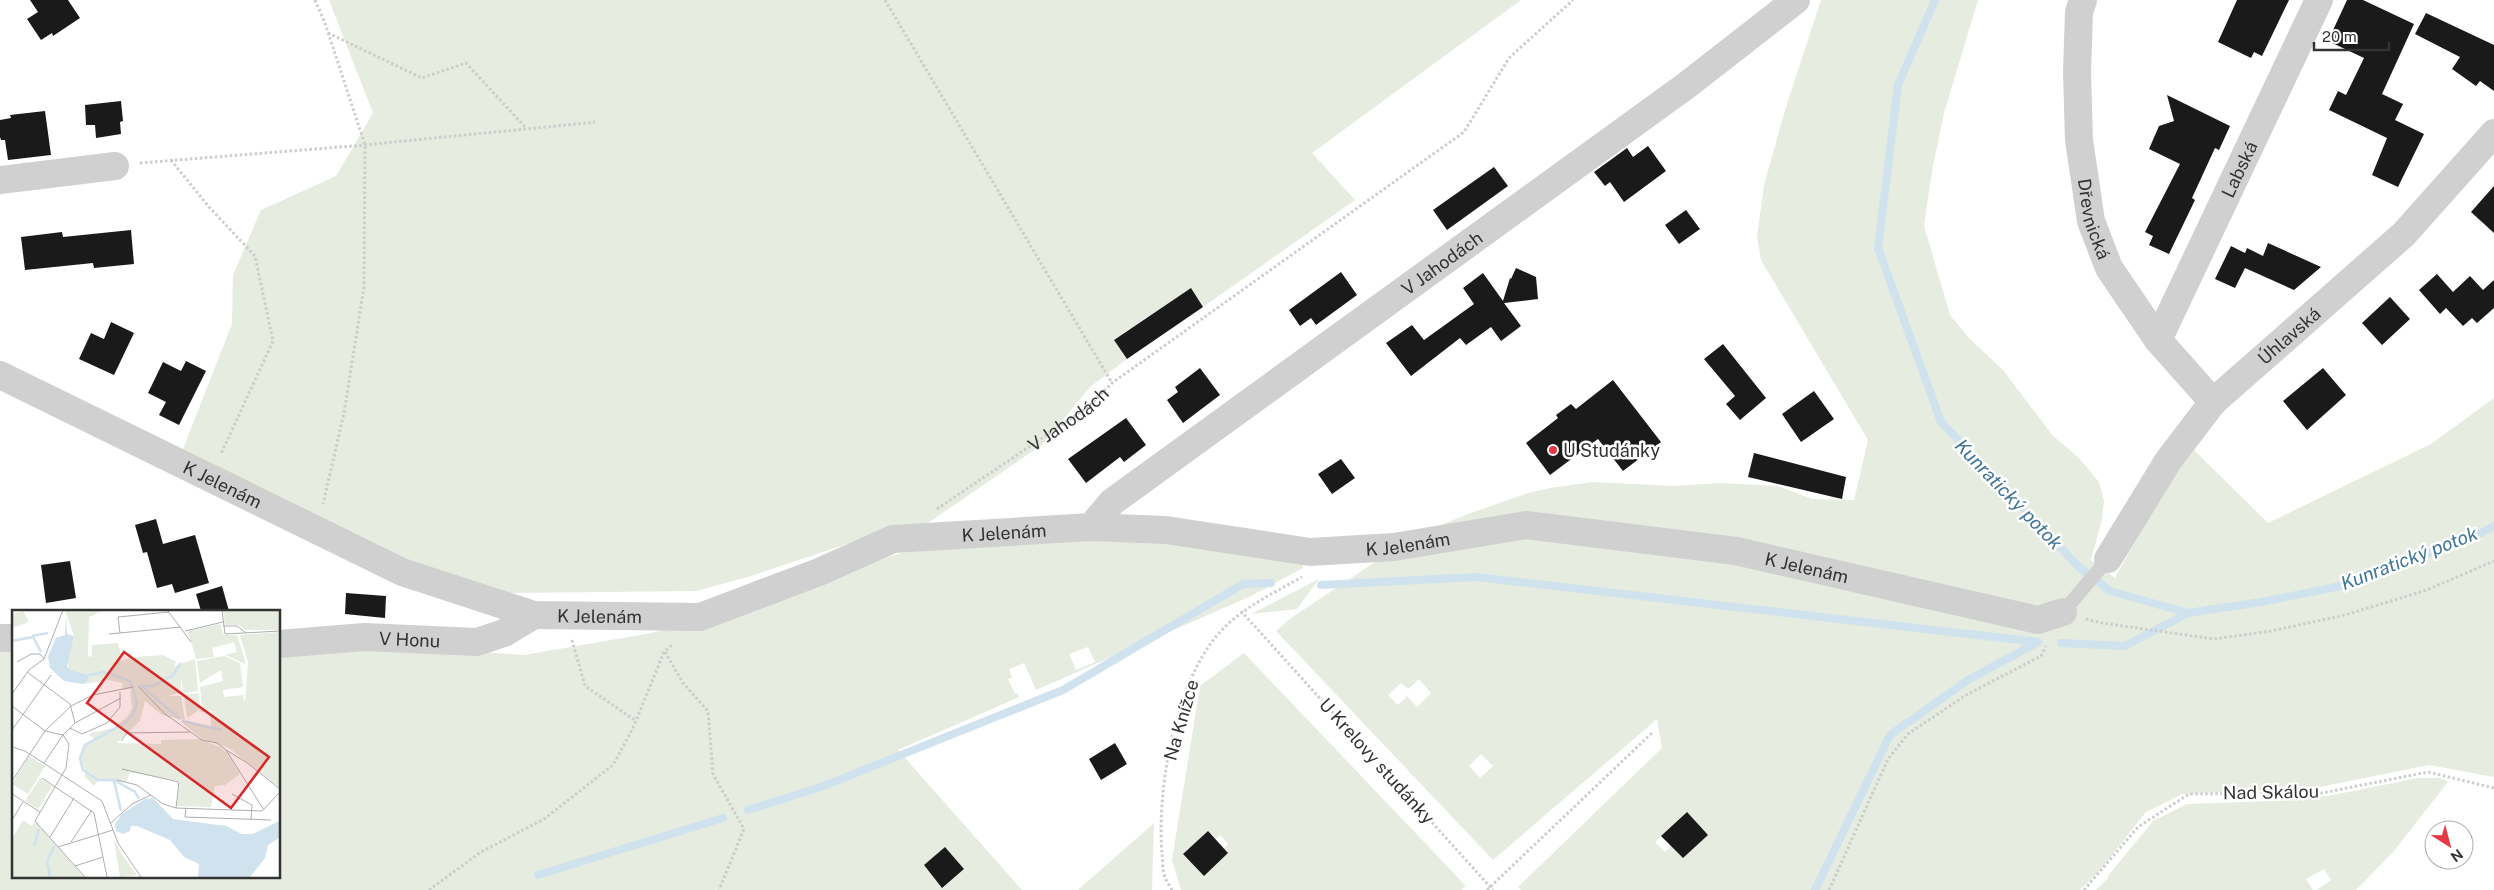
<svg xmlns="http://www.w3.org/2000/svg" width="2494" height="890" viewBox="0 0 2494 890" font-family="'Public Sans',sans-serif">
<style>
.green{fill:#e6ecdf;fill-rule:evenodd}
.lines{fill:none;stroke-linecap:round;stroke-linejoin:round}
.stream{stroke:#cfe2ee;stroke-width:8}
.building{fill:#1a1a1a}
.path{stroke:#cdcdcd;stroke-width:3;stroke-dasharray:2.5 2.5;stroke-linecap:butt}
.lane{stroke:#d0d0d0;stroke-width:14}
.street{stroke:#d0d0d0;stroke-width:28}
.poi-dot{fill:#e63946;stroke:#fff;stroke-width:2}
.labels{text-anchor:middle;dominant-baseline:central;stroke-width:5;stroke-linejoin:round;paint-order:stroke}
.street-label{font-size:18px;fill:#333;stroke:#fff}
.poi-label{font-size:18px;fill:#333;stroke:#fff;text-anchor:start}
.water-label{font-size:19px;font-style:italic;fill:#3f7597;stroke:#fff}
.inset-river{fill:none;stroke:#cfe2ee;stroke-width:2.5}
.inset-road{fill:none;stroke:#adadad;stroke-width:1}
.view{fill:#d62828;fill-opacity:0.15;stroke:#d62828;stroke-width:2.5}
.inset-edge{fill:none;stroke:#333;stroke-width:2.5}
</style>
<rect width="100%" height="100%" fill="#fff"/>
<g class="green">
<path d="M329 0H1521L1312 153 1355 200 1203 307 1190 289 1114 339 1127 359 1090 387 1043 444 922 527 889 530 748 577 696 591 501 593 422 569 181 454 232 324 233 275 261 210 336 176 373 113Z"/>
<path d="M1821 0H1978L1944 113 1932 171 1924 226 1950 315 1968 337 2003 370 2053 436 2079 458 2099 482 2104 501 2102 519 2091 560 2115 578 2163 491 2194 450 2268 523 2431 444 2494 398V777L2429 765 2315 788 2183 794 2146 812 2100 870 2080 890H1521L1518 887 1662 748 1657 719 1493 860 1276 631 1291 618 1414 536 1468 514 1525 494 1550 488 1593 482 1674 486 1719 483 1778 486 1812 499 1854 500 1868 440 1761 260 1757 237 1764 185 1786 107ZM1419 679 1431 693 1417 707 1407 696 1398 705 1388 695 1401 683 1408 689ZM1481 754 1493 766 1480 778 1469 766ZM1686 812 1708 835 1683 858 1671 846 1665 852 1655 842Z"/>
<path d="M1136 536 1303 562V568L1249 597 1036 690 1024 663 1009 669 1012 677 1008 679 1015 694 1017 693 1019 697 898 750 1022 890H0V649L14 650V876H279V647L372 643 524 655 646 634 748 612 840 570 920 548ZM1088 647 1095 662 1076 670 1069 654ZM945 847 964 869 942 887 924 865Z"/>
<path d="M1319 579 1297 609 1251 614Z"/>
<path d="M1244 653 1466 886 1461 890H1181L1172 860 1200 686ZM1208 831 1216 839 1220 835 1228 844 1224 848 1228 853 1204 876 1183 854Z"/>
<path d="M2418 778H2440L2448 782 2393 852 2356 890H2317L2331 880 2324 869 2306 879 2313 890H2096L2108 878V876L2153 821 2187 804 2271 801 2328 796Z"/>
<path d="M1154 823 1152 890H1078Z"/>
</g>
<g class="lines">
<g class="stream">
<path d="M1935 0 1898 85 1878 248 1941 422 2079 567 2110 591 2188 613 2261 602 2341 586 2477 535 2494 526"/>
<path d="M1321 585 1477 577 2037 642"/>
<path d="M2061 643 2125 646 2188 613"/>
<path d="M748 810 821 787 1063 690 1243 584 1271 583"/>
<path d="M538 875 723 818"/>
<path d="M1815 890 1890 735 1968 680 2038 642"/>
</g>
</g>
<g class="building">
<path d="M30 0H68L80 18 53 36 52 33 41 40 27 19 38 12Z"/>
<path d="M2237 0H2289L2262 56 2254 52 2251 58 2218 42Z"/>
<path d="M2347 0H2363L2414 24 2382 94 2403 104 2395 120 2424 134 2398 187 2372 175 2387 138 2329 110 2338 91 2346 95 2364 58 2328 41Z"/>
<path d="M2426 13 2494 45V91L2480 81 2476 86 2452 69 2460 57 2415 34Z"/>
<path d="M2167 95 2230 126 2219 150 2215 148 2192 198 2195 200 2169 254 2149 245 2153 236 2145 232 2180 164 2149 149 2159 126 2174 121Z"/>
<path d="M121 101 123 121 120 122 121 134 96 138 95 125H86L85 105Z"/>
<path d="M45 111 51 155 8 160 5 140H1L0 137V120L11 118 10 115Z"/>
<path d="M1648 146 1666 171 1624 202 1610 182 1605 186 1594 172 1627 148 1633 157Z"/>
<path d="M1494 167 1508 186 1447 230 1433 210Z"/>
<path d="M2494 186V233L2471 212Z"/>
<path d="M1686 210 1700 229 1679 244 1665 225Z"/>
<path d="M131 230 134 264 94 268 93 263 25 270 21 237 62 232 63 237Z"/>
<path d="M2268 243 2321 267 2294 290 2245 268 2235 288 2215 279 2231 246 2245 253 2247 248 2263 256Z"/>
<path d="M1516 268 1536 277 1538 299 1504 303 1521 326 1501 341 1491 327 1466 345 1460 338 1411 376 1386 343 1412 325 1424 340 1474 304 1463 288 1483 273 1503 301 1510 278 1511 279Z"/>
<path d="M1341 272 1357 295 1316 325 1311 318 1300 326 1289 310Z"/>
<path d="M2437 274 2453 292 2470 276 2483 290 2494 280V308L2477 323 2472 318 2463 326 2446 308 2440 314 2419 290Z"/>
<path d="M1191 288 1203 307 1127 359 1114 340Z"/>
<path d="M2390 297 2410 319 2382 345 2362 323Z"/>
<path d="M111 322 134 333 114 375 79 359 91 333 104 339Z"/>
<path d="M1723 344 1766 398 1740 420 1726 404 1735 396 1704 359Z"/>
<path d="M186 361 206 371 179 425 159 415 166 402 148 393 163 362 181 371Z"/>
<path d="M1200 368 1220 395 1183 423 1167 400 1178 392 1175 387Z"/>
<path d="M2323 368 2346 395 2307 430 2283 401Z"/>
<path d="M1613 380 1661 442 1623 471 1598 439 1550 475 1526 443 1558 418 1556 415 1571 404 1576 409Z"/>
<path d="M1814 391 1834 419 1801 442 1782 414Z"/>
<path d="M1126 418 1146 445 1124 462 1120 457 1086 483 1068 459Z"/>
<path d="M1754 453 1846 477 1842 499 1748 477Z"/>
<path d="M1341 459 1355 478 1332 494 1318 474Z"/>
<path d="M156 519 163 544 195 535 209 583 175 593 172 584 157 588 147 552 143 553 135 525Z"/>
<path d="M70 561 76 598 46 603 41 565Z"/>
<path d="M222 586 229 611H201L196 594Z"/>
<path d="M346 593 386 596 385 618 345 614Z"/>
<path d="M1115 743 1127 764 1101 780 1089 759Z"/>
<path d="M1687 812 1708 835 1683 858 1661 836Z"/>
<path d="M1208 831 1228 853 1204 876 1183 854Z"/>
<path d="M945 847 964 869 942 888 924 865Z"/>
</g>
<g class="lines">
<g class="path">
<path d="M315 0 325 23 365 145 364 287 344 413 323 504"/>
<path d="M885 0 1112 383"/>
<path d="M328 33 422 78 466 63 526 128"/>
<path d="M171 160 209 207 255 256 273 341 221 454"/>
<path d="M140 163 365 145 595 122"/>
<path id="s1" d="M937 509 1088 407 1112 383 1464 132 1509 58 1573 0"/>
<path d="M1241 611 1493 890"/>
<path d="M2086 619 2102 623 2214 639 2271 631 2345 615 2427 590 2494 561"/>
<path d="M572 640 585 686 636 721"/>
<path d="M665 652 683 683 708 711 713 774 744 829 719 890"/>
<path d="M429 890 481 852 544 819 613 765 633 728 664 652 673 644"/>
<path d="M1172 890C1170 886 1166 881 1165 877 1162 870 1163 861 1162 854 1157 792 1173 698 1209 646 1232 612 1267 597 1302 577"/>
<path d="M1487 890 1653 732"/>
<path d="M1829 890 1888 759 1908 734 1966 695 2041 656 2046 646"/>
<path d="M2084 890 2138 827 2189 794 2322 793 2428 772 2494 788"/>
</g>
<path class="lane" d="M2063 612 2108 559"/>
<g class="street">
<path id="s2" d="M2083 0 2079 12 2077 72 2079 140 2091 221 2109 268 2158 340 2213 402"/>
<path d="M0 180 115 166"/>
<path id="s3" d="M2158 340 2319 0"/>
<path id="s4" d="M0 375 402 572 534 615 700 617 819 572 893 539 1091 527 1166 530 1310 552 1394 547 1526 525 1736 551 2038 620 2063 612"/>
<path id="s5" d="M1091 527 1112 502 1687 85 1796 0"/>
<path id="s6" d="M2108 559 2168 461 2213 402 2404 234 2494 133"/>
<path d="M0 638H14"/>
<path id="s7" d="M279 644 364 637 477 642 504 633 534 615"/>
</g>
</g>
<circle class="poi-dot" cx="1553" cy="450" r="5"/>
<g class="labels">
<g class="street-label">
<text stroke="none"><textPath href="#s3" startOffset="189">Labská</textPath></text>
<text stroke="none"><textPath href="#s2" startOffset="221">Dřevnická</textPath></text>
<text stroke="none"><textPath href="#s5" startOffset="440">V Jahodách</textPath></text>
<text stroke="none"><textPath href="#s6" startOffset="290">Úhlavská</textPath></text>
<text stroke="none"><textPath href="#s1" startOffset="159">V Jahodách</textPath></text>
<text stroke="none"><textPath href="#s4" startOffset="248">K Jelenám</textPath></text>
<text stroke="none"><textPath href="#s4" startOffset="1072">K Jelenám</textPath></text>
<text stroke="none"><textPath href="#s4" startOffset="1478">K Jelenám</textPath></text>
<text stroke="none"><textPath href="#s4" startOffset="1882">K Jelenám</textPath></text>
<text stroke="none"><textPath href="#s4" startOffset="652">K Jelenám</textPath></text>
<text stroke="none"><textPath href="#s7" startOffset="131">V Honu</textPath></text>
<text transform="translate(1181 720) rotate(-74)">Na Knížce</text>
<text transform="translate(1377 761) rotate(48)">U Krelovy studánky</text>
<text transform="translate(2271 792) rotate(-1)">Nad Skálou</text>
</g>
<g class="poi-label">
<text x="1563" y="450">U Studánky</text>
</g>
<g class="water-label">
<text transform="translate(2009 494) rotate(46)">Kunratický potok</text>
<text transform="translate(2409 558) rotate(-21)">Kunratický potok</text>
</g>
</g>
<g transform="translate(12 610)">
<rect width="268" height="268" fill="#fff"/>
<path d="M53 0H92L77 7 76 46 80 47V35L106 33 109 47 106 48 112 52 111 50 125 47 151 45 164 52 162 56 140 59 163 56 183 49 186 81 171 83 169 67V83L154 86H169L173 110 150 105 133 91 128 111 105 133 149 134V130L188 129 208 137 215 143 228 164 213 175 203 176 199 197 165 196 168 171 116 162 118 163 114 172 86 171 82 176 72 166 74 163 69 148 73 135 82 128 76 124 101 118 115 107 120 98 118 82 122 78 111 80 110 73 97 70 71 74 75 72 77 65 57 60 55 50 62 26ZM211 0H267V20H234L226 15H213ZM11 1 17 12 0 18V4ZM208 14 212 25H225L234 54 213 45 225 42 222 32 200 38 202 47 184 49 176 21ZM267 22V177L217 138 189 128 168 111 199 117 198 102 209 101 187 102 190 98 188 77 211 71 209 60 188 73 185 51 212 46 228 53 231 77 211 80 212 87 231 85 233 93 236 52 228 25ZM187 83 188 99 175 108 172 85ZM17 146 33 156 16 184 0 174ZM28 168 40 176 26 199 13 191ZM11 210 20 216 23 211 72 267H0V229ZM102 230 111 246 125 265 108 267Z" fill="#e6ecdf"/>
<path d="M54 5 55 24 62 26 55 56 58 60 77 65 75 72 71 74 52 71 38 58 36 46 44 28 53 25ZM141 188 161 209 214 216 230 224H241L267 211V228L256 235 253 248 238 267H186L187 254 172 247 158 230 125 216H119L118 221 111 224 104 221 103 214 110 204 133 189Z" fill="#cfe2ee"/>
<path class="inset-river" d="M20 26 36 23M0 31 21 27 29 42M76 65 92 62 118 71 125 92 121 105 113 113 73 135 68 148 71 160 86 170H102L123 182 127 189M128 75 168 109M130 76H141L160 66 169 53M170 111 210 120M102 171 109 201M22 236 27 219M38 267 35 251 43 235"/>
<path class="inset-road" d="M210 0 213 24 268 21M156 1 179 32M211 16H225L234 23M173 21 211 12M108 23 106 7 157 2M97 24 169 17M5 52 19 44H28L32 49M15 62 58 94 63 113M126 76 153 104 190 130 205 133 214 140 252 200M0 84 17 60 32 49 51 0M0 96 33 121 51 125M58 118 70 124 95 113 108 97V82M0 120 39 65M51 125 57 134 54 158 23 211 73 267M109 131 115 123 178 122M0 137 13 141 90 191 106 233 129 267M214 140 234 152 268 179M32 153 51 125 63 113 109 88M110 159 167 172 164 198M30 168 82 203 95 267M105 170 125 175 151 194 164 198 250 201 268 182M0 171 33 121 59 96 81 85 121 77M0 184 28 202M220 184 240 195 239 210M174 198 173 207 259 210M0 210 11 192M99 213 120 194 139 185M38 227 62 188M59 232 80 200M46 237 101 220M63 256 91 247"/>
<path class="view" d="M112 42 257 147 219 198 75 93Z"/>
<rect width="268" height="268" class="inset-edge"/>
</g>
<g transform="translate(2449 845) rotate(144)"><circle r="24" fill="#ffffff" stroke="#adadad"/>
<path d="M0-4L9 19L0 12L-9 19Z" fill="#e63946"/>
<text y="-8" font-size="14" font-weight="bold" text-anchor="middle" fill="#333333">N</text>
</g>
<path d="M2314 42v8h75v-8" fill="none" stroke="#333333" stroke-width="2.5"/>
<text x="2322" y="42" font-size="15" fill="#333333" stroke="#ffffff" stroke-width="4" paint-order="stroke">20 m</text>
</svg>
